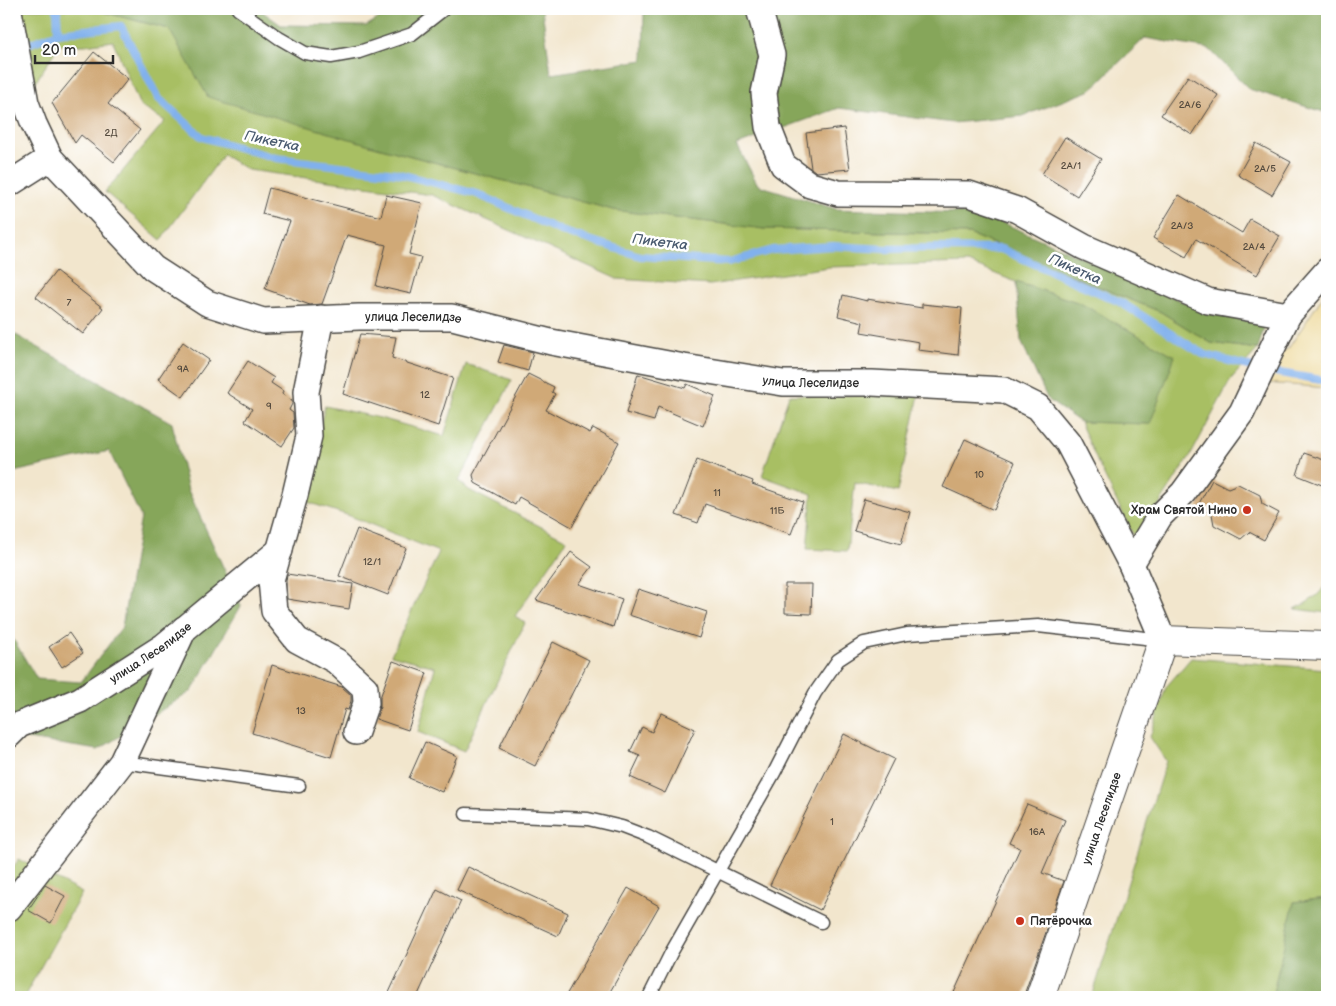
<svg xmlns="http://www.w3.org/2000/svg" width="1336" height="1006" viewBox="0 0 1336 1006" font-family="'Balsamiq Sans',sans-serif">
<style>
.green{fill:#a8bf64;stroke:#6a7548}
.forest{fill:#86a65a;stroke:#586842}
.sand{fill:#eeda9e;stroke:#8c8264}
.water{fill:#81b1ec;stroke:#566e8c}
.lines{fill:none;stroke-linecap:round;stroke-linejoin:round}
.stream{stroke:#81b1ec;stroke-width:8}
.building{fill:#d0a977}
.service-casing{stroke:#494743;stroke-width:15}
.minor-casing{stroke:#494743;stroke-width:28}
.tertiary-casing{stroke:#494743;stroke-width:30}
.service{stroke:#fff;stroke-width:12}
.minor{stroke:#fff;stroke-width:25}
.tertiary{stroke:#fff;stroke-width:28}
.poi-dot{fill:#c8321e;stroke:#fff;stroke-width:2}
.labels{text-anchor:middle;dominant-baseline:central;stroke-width:5;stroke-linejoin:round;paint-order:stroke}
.number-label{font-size:10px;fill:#544a3e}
.street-label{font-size:12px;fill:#2b2b2b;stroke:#fff}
.poi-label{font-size:12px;font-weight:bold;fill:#2b2b2b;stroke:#fff;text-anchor:end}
.water-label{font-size:14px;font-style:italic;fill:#495a6f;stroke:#fff}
</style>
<rect width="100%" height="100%" fill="#fff"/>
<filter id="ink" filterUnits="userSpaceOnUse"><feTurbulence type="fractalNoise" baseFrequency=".02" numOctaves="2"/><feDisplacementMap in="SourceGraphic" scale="10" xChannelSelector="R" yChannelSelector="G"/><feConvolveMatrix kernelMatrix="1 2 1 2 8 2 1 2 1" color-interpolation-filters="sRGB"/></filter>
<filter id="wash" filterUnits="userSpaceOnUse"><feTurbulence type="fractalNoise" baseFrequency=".0096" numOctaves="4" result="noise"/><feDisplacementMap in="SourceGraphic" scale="20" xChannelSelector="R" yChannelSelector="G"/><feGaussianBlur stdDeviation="1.12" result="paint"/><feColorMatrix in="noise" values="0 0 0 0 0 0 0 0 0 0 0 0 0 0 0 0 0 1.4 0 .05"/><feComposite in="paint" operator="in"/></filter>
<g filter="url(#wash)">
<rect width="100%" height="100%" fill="#f2e6cd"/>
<g class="green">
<path d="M9 9H91L169 29 370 145 613 210 764 229 969 234 1161 312 1211 343 1258 349 1231 379 1192 453 1136 541 1098 463 1080 422 1150 424 1080 303 1016 282 968 263 829 267 710 285 617 279 432 195 248 170 223 155 161 240 105 192 165 121 140 106 113 41 85 45H59L9 124Z"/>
<path d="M466 364 512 380 459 481 469 490 567 540 515 616 525 623 464 751 418 732 435 667 391 655 439 552 350 516 301 500 325 406 380 418 444 436Z"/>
<path d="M789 395H919L898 492 855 483 847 551 807 549 812 494 762 476Z"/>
<path d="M1327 581V613L1295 609C1308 602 1321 596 1327 581Z"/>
<path d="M1191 658 1327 669V898L1294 902 1274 997H1092L1166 761 1150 737 1166 687Z"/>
<path d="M19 859 82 893 24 997H9V873Z"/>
</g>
<g class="forest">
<path d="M91 9H259L281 25 366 26 394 9H542L551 74 643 60 644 9H1327V113L1249 89 1209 49 1145 38 1089 91 1023 116 953 123 839 108 737 145 758 185 836 209 961 213 1001 222 1211 314 1265 324 1258 349 1211 343 1161 312 969 234 764 229 613 210 370 145 208 97 169 29Z"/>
<path d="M1016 282 1080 303 1175 356 1150 424 1080 422 1048 400 1021 341Z"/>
<path d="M9 331 172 423 188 490 241 606 192 691 98 750 9 736V632L37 679 81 682 122 627 141 517 109 451 9 473Z"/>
<path d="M1327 898V926L1319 997H1272L1294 902Z"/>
</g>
<path class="sand" d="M1327 290V357L1324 361H1327V388L1267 383 1279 352 1288 349Z"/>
<path class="water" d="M1327 926V997H1319Z"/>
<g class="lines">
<g class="stream">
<path d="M57 9 58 33"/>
<path d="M20 47 58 33 121 26 158 98 202 137 276 158 396 173 477 194 561 231 640 256 729 262 773 250 833 246 886 249 938 248 1001 249 1120 302 1203 354 1262 370 1327 381"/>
</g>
</g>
<g id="blocks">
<g class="building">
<path d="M94 52 128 79 108 104 140 130 114 162 81 135 75 143 52 103Z"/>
<path d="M1188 76 1218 95 1192 135 1161 115Z"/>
<path d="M844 128 850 169 816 172 811 168 806 133Z"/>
<path d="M1065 137 1101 159 1077 196 1042 174Z"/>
<path d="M1256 143 1291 162 1272 195 1238 175Z"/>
<path d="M269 188 381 217 386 195 422 203 409 254 421 257 411 294 376 286 386 245 347 235 322 304 310 305 265 289 290 221 262 214Z"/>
<path d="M1179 195 1242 233 1250 219 1280 236 1257 275 1196 239 1186 257 1153 238Z"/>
<path d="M56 271 103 308 83 334 36 297Z"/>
<path d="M843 295 867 301V299L922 308V304L962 308 958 355 918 350 919 342 861 332 863 322 838 316Z"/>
<path d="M360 334 396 337 392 358 453 378 438 426 343 394Z"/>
<path d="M183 342 209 360 183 397 158 379Z"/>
<path d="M504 345 533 352 528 371 498 362Z"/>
<path d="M248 361 274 378 271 383 283 391 282 394 292 401V404L289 410 293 413 294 428 282 446 245 421 252 409 227 393Z"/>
<path d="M528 374 554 387 552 392 555 394 546 410 590 433 593 428 619 442 572 527 519 497 515 505 475 483 473 475Z"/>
<path d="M638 374 685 388 687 384 715 396 703 426 658 407 654 421 626 413Z"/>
<path d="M965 439 1015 462 994 510 943 487Z"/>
<path d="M1304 453 1327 461V470L1322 485 1297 475Z"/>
<path d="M697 460 753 481 752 484 803 502 791 534 705 504 698 523 676 515Z"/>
<path d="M1212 480 1228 488 1238 484 1260 495 1262 504 1279 513 1264 540 1249 532 1241 539 1214 525 1212 514 1197 507Z"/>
<path d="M864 499 910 512 901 544 854 531Z"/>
<path d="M357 529 406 548 388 595 339 576Z"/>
<path d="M571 552 592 567 579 584 622 599 613 627 536 600Z"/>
<path d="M287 574 353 584 349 609 287 599 286 581Z"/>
<path d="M785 584H812L811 614 785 613Z"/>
<path d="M638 589 707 612 699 638 629 615Z"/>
<path d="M69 633 83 653 62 667 49 647Z"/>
<path d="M553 642 589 660 535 766 499 748Z"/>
<path d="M393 661 427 673 408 730 376 719 380 707V698Z"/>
<path d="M272 665 342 687 351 695V701L348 710 345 709 331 757 252 733Z"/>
<path d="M661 713 695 729 665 793 630 777 640 756 630 752 642 727 652 732Z"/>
<path d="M844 734 894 759 820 910 770 885Z"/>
<path d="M425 742 457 756 442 792 409 778Z"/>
<path d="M1027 804 1065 820 1042 873 1064 881 1025 992V997H952L1020 848 1009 843Z"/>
<path d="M468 867 568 913 558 936 457 890Z"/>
<path d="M45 885 65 896 51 923 28 910Z"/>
<path d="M628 888 659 906 607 997H565Z"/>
<path d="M437 889 461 901 417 997H387Z"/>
</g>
</g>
</g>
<g filter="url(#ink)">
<use href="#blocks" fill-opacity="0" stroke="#494743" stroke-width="1"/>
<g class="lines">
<defs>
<g id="service">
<path d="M238 9 279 38 305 53 331 57 359 52 412 34 444 9"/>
<path d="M122 762 299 786"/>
<path d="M466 814 588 819 622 827 648 837 821 922"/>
<path d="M649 997 671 953 774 773 815 693 838 660 864 643 907 634 1038 626 1163 640"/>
</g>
<g id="minor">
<path d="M759 9 772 55 764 93 768 127 783 165 810 185 838 193 969 194 1017 210 1084 247 1208 301 1288 315"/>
<path id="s1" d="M9 11 26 103 34 124 50 158 153 268 207 303 263 321 359 317H452L551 342 684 367 783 383H872L1004 390 1038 407 1068 443 1131 564 1163 640"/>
<path d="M9 184 50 158"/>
<path d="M321 318 306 392 309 436 295 495 271 580 274 611 297 640 336 661 365 688 366 703 356 732"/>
<path d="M1131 564 1160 516 1183 493 1242 412 1288 315 1327 271"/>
<path id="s2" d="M9 735 19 725 80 700 164 646 280 550"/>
<path d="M9 908 122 762 184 629"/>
</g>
<g id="tertiary">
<path id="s3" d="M1040 997 1163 640 1327 646"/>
</g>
</defs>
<use href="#service" class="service-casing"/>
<use href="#minor" class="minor-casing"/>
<use href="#tertiary" class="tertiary-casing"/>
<use href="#service" class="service"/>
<use href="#minor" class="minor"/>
<use href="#tertiary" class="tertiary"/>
</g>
</g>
<g class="poi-dot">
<circle cx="1247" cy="510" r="5"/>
<circle cx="1020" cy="921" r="5"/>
</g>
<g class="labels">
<g class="number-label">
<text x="1190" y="105">2А/6</text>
<text x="111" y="133">2Д</text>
<text x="1071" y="166">2А/1</text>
<text x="1265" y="169">2А/5</text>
<text x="1182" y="226">2А/3</text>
<text x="1254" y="247">2А/4</text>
<text x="69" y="303">7</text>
<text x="183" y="369">9А</text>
<text x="425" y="395">12</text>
<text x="269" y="406">9</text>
<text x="979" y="475">10</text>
<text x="717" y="493">11</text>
<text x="777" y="511">11Б</text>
<text x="372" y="562">12/1</text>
<text x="301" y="711">13</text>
<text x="832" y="822">1</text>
<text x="1037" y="832">16А</text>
</g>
<g class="street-label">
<text stroke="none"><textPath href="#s1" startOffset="578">улица Леселидзе</textPath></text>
<text stroke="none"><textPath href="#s1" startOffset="982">улица Леселидзе</textPath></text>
<text stroke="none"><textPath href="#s2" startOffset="165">улица Леселидзе</textPath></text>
<text stroke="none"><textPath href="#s3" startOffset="189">улица Леселидзе</textPath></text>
</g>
<g class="poi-label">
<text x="1237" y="510">Храм Святой Нино</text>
<text x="1030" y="921" text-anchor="start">Пятёрочка</text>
</g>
<g class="water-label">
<text transform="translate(272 141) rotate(12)">Пикетка</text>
<text transform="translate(660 242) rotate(7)">Пикетка</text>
<text transform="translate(1075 269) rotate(24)">Пикетка</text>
</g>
</g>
<rect width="1336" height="1006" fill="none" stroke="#fff" stroke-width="30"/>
<path d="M35 55v8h78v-8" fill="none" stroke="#2b2b2b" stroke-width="2.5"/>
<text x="42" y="55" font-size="15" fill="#2b2b2b" stroke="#ffffff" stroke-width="4" paint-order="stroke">20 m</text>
</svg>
